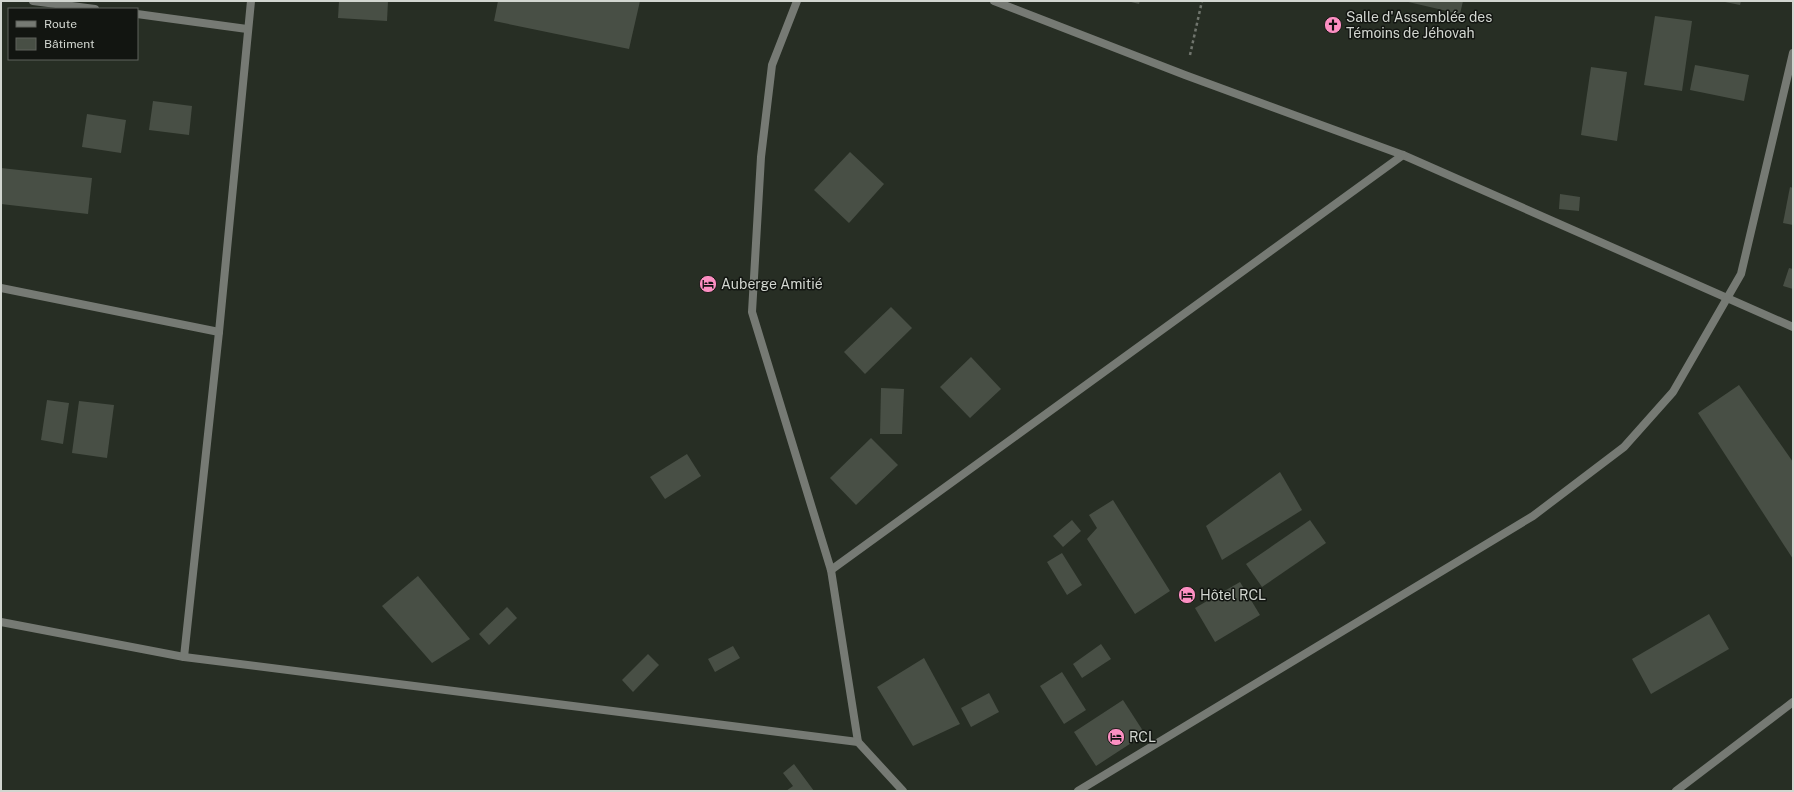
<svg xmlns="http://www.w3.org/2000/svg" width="1794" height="792" viewBox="0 0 1794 792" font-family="'Public Sans',sans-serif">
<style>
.building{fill:#484f45}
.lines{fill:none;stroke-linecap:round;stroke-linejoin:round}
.path{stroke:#70756d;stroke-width:2.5;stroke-dasharray:3 3;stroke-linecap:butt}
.street{stroke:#767a74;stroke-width:8}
.labels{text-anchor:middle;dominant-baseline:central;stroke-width:3;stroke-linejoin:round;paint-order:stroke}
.poi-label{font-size:14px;fill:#d2d6d0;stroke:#121511;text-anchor:start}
</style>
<rect width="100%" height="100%" fill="#272e24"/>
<g class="building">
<path d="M339 1H388L387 21 338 18Z"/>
<path d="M498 1H640L629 49 494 21Z"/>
<path d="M1127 1H1140L1139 4Z"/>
<path d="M1404 1H1463L1460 14Z"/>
<path d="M1720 1H1741L1740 5Z"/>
<path d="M1655 16 1692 21 1682 91 1644 85Z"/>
<path d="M1695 65 1749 75 1744 101 1690 90Z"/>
<path d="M1591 67 1627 72 1617 141 1581 135Z"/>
<path d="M153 101 192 106 189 135 149 130Z"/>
<path d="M87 114 126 120 121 153 82 147Z"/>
<path d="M850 152 884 184 849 223 814 190Z"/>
<path d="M1 168 92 178 88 214 1 204Z"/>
<path d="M1790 187 1793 188V225L1783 223Z"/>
<path d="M1560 194 1580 197 1579 211 1559 209Z"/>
<path d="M1789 268 1793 269V289L1783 286Z"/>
<path d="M891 307 912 328 865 374 844 352Z"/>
<path d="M971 357 1001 389 970 418 940 387Z"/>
<path d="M1739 385 1793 462V559L1698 413Z"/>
<path d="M881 388 904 389 902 434H880Z"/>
<path d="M47 400 69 403 63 444 41 440Z"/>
<path d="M79 401 114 405 107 458 72 453Z"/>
<path d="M871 438 898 465 856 505 830 478Z"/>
<path d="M687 454 701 476 665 499 650 477Z"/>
<path d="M1280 472 1302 510 1222 560 1206 526Z"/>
<path d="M1113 500 1170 591 1135 614 1087 539 1097 528 1089 515Z"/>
<path d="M1072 520 1081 531 1063 547 1053 536Z"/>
<path d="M1310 520 1326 543 1262 587 1246 564Z"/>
<path d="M1062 553 1082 585 1067 595 1047 562Z"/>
<path d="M418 576 470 639 432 663 382 606Z"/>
<path d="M1240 582 1260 615 1215 642 1195 608Z"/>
<path d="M507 607 517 618 489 645 479 634Z"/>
<path d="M1709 614 1729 649 1651 694 1632 659Z"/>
<path d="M1101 644 1111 659 1082 678 1073 664Z"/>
<path d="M733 646 740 658 715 672 708 659Z"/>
<path d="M648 654 659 665 633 692 622 680Z"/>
<path d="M924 658 960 724 913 746 877 687Z"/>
<path d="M1062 672 1086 710 1064 724 1040 686Z"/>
<path d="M989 693 999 712 971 727 961 708Z"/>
<path d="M1123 700 1145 734 1096 766 1074 732Z"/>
<path d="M794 764 814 791H786L793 786 783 773Z"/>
</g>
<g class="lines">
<path class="path" d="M1190 55 1202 1"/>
<g class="street">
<path d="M33 1 95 9"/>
<path d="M797 1 772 65 761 157 752 312 831 570 858 742"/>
<path d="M994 1 1185 75 1403 155 1793 327"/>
<path d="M137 14 247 29"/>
<path d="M1 288 219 332"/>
<path d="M831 570 1403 155"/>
<path d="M1 622 184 657 858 742 903 791"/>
<path d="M184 657 219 332 251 1"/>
<path d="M1078 791 1533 516 1624 447 1673 392 1741 274 1793 53"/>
<path d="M1676 791 1793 702"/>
</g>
</g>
<defs>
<symbol id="church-disc" viewBox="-11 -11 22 22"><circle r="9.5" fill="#fc8fc2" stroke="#121511"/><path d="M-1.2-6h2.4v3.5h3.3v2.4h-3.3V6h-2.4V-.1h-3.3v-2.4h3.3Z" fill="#111"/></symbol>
<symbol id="hotel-disc" viewBox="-11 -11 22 22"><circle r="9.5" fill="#fc8fc2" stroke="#121511"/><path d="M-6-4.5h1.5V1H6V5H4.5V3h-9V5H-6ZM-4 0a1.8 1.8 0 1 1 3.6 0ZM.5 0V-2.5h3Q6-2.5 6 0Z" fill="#111"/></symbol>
</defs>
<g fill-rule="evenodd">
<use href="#church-disc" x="1323" y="15" width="20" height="20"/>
<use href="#hotel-disc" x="698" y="274" width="20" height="20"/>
<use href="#hotel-disc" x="1177" y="585" width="20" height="20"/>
<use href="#hotel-disc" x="1106" y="727" width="20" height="20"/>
</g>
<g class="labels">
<g class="poi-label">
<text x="1346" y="17">Salle d'Assemblée des<tspan x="1346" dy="16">Témoins de Jéhovah</tspan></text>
<text x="721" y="284">Auberge Amitié</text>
<text x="1200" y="595">Hôtel RCL</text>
<text x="1129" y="737">RCL</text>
</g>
</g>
<rect width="1794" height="792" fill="none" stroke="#d2d6d0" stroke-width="4"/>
<rect x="8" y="8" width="130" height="52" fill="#121511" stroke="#5f625d"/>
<rect x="16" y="21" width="20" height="6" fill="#767a74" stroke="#5f625d"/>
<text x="44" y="28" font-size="12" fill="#d2d6d0">Route</text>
<rect x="16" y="38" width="20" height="12" fill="#484f45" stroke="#5f625d"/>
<text x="44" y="48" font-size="12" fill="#d2d6d0">Bâtiment</text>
</svg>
